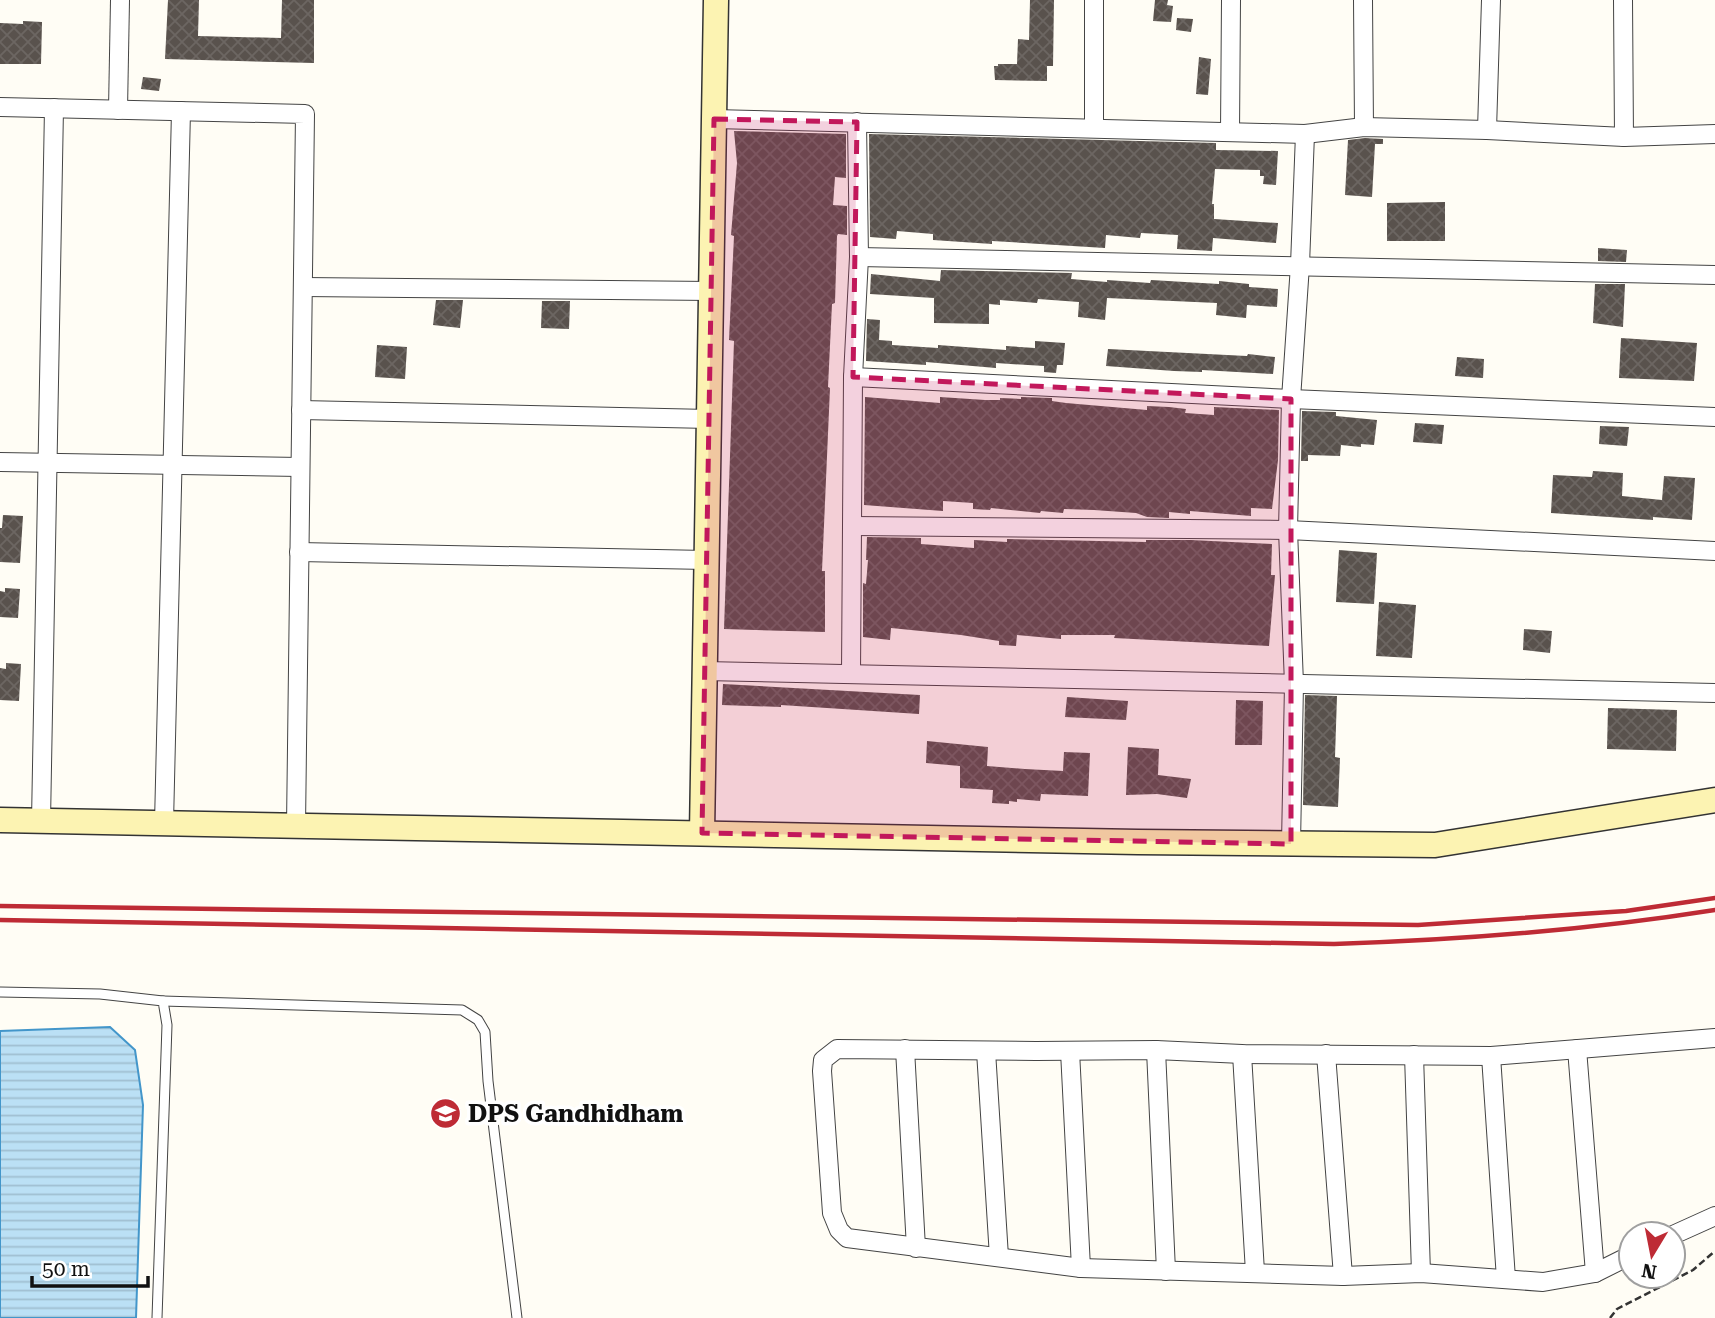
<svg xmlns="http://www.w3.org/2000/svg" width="1715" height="1318" viewBox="0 0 1715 1318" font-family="'Roboto Serif',serif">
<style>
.water{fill:url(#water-rules);stroke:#4396ca;stroke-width:2}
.building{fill:url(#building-cross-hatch)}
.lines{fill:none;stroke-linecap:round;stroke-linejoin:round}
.lane-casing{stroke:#444;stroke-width:11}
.street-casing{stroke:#444;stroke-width:20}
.secondary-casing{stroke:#333;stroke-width:27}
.path{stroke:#333;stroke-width:2.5;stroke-dasharray:7 3.5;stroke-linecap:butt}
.lane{stroke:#fff;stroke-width:9}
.street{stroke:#fff;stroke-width:18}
.secondary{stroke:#fcf3b2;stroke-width:24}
.rail{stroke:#be2b35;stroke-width:4.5}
.marked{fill:#c2185b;fill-opacity:0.2;stroke:#c2185b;stroke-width:5;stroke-dasharray:14 9;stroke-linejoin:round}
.labels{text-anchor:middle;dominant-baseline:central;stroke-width:7;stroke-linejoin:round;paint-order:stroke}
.poi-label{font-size:24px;font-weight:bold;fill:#111;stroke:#fff;text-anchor:start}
</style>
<defs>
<pattern id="water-rules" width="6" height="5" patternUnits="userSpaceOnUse" patternTransform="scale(1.75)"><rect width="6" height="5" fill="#bbe0f5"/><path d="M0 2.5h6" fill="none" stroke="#a0bfd1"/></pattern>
<pattern id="building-cross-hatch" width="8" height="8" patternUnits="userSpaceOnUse" patternTransform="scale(1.75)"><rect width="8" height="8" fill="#59524d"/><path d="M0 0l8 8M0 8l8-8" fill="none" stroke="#6c6662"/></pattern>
</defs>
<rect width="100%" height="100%" fill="#fffdf5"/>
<path class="water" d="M110 1027 135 1050 143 1105 136 1318H0V1031Z"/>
<g class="building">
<path d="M168 0H199L198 36 281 38 282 0H314V63L165 59Z"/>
<path d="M1030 0H1054L1053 66H1047V81L995 80 994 66H998V64H1017L1018 39 1029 40Z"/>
<path d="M1155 0H1168L1167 5 1173 6 1171 22 1153 21Z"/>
<path d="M1177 18 1193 19 1191 32 1176 30Z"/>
<path d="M23 21 42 22 41 64H0V23L23 24Z"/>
<path d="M1199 57 1211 59 1208 95 1196 94Z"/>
<path d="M143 77 161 79 159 91 141 89Z"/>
<path d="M734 131 846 134V178L835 177 833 205 847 206V235L838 234 837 236 835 303 832 304 828 387 830 388 822 571H825V632L724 629 734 341 729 340 734 236 731 235 737 163Z"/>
<path d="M869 134 1216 143V150L1278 151 1276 185 1263 184 1264 176H1260V170L1215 169 1212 204H1214V219L1278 223 1276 243 1213 238 1212 251 1177 249 1178 235 1141 233 1140 238 1106 235 1105 248 992 241V244L933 240V234L897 231 896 239 870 237Z"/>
<path d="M1365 138 1383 139V144H1375L1372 197 1345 195 1348 140Z"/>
<path d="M1445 202V241H1387V203Z"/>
<path d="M1598 248 1627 250 1626 262 1598 261Z"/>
<path d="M941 270 1072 273 1071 279 1107 282V280L1150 283 1151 280 1219 284V281L1249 284V287L1278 289 1277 307 1247 305 1246 318 1216 315 1217 303 1107 298 1105 320 1078 317 1079 302 1038 299 1037 303 1000 300V305L989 304V324L934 323V298L870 294 871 274 940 281Z"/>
<path d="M1595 284H1625L1623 327 1593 323Z"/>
<path d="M436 300H463L460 328 433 325Z"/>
<path d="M542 301H570L569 329 541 328Z"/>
<path d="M867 319 880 320 879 340 892 341V345L938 348V345L1006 350V346L1035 348V341L1065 343 1063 365H1057L1056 373 1044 372V366L996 363V368L926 362V365L866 361Z"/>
<path d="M1621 338 1697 343 1694 381 1619 378Z"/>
<path d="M377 345 407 347 405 379 375 377Z"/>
<path d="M1108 349 1247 356 1248 354 1275 357 1273 374 1202 370V372L1174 371 1106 366Z"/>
<path d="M1457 357 1484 359 1483 378 1455 376Z"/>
<path d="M865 397 940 403V397L985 400H1000V398L1021 399V397L1052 398V401L1066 403 1147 410V406L1169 407 1186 409 1185 413 1214 415V407L1279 410 1278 460 1272 509 1251 508V516L1190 511V514L1169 512V518L1147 517 1136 513 1094 510 1064 509 1063 513 1041 511 1040 513 991 508 990 510 973 509V503L943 501V511L864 505Z"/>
<path d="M1302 411 1336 412V416L1377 420 1374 445 1361 444V447L1341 445 1340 456 1308 455V461H1301Z"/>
<path d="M1415 423 1444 425 1442 444 1413 442Z"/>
<path d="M1600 426 1629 427 1627 446 1599 444Z"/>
<path d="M1593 471 1623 473 1622 496 1662 500 1664 476 1695 478 1692 520 1653 517V520L1551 513 1553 475 1592 477Z"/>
<path d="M3 515 23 516 20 563 0 562V528H2Z"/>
<path d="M867 537 921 538V544L974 548V540L1007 542V539L1146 542V540H1191L1272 544 1271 575H1275L1269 646 1114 638 1115 635H1061V639L1017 635 1016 646 999 645V641L961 635 891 628 890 640 863 637V583L866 584 868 560H866Z"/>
<path d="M1339 550 1377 553 1374 604 1336 602Z"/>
<path d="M5 588 20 589 18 618 0 617V591L5 592Z"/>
<path d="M1379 602 1416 605 1412 658 1376 656Z"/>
<path d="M1524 629 1552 631 1550 653 1523 650Z"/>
<path d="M6 663 21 664 19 701 0 700V668L6 669Z"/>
<path d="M723 684 920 695 919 714 781 705V707L722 705Z"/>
<path d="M1305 695 1337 696 1335 757 1340 758 1338 807 1303 805Z"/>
<path d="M1067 697 1128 701 1126 720 1065 717Z"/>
<path d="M1236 700 1263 701 1262 745H1235Z"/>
<path d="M1608 708 1677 710 1676 751 1607 749Z"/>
<path d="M927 741 988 747 987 766 1025 769 1063 771 1064 752 1090 753 1088 796 1041 794 1040 801 1017 799V802L1009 801V804L992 803 993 790 960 788V766L926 763Z"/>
<path d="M1128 747 1159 749 1158 775 1191 779 1187 798 1157 794 1126 795Z"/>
</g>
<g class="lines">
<defs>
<g id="lane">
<path d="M0 992 100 994 163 1001 167 1025 157 1318"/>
<path d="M163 1001 462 1010 478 1020 485 1032 488 1081 517 1318"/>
</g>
<g id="street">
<path d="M1363 0 1364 127"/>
<path d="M1623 0 1624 137"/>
<path d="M0 107 305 114 296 826"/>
<path d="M118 110 120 0"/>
<path d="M714 119 1305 134 1364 127 1487 130 1624 137 1715 134"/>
<path d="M1094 128V0"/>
<path d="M1487 130 1491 0"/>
<path d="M1230 132 1231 0"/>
<path d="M859 257 1715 275"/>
<path d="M303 287 711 291"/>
<path d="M853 377 1291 399 1715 417"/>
<path d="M301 410 709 419"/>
<path d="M0 462 300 467"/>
<path d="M853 526 1288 530 1715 551"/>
<path d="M299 552 706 560"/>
<path d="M704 671 1715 693"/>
<path d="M851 674 853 377 859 257 857 122"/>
<path d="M41 821 54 108"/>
<path d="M164 823 181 111"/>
<path d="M1291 844 1294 684 1288 530 1291 399 1300 265 1305 134"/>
<path d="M905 1049 916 1248"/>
<path d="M1577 1049 1595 1273"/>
<path d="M1156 1050 1166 1271"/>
<path d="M986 1051 999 1257"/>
<path d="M1070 1051 1081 1268"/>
<path d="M1242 1054 1255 1272"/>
<path d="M1326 1054 1343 1276"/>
<path d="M1414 1055 1421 1273"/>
<path d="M1491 1056 1506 1279"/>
<path d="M1673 1235 1715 1216"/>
<path d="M1631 1255 1595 1273 1543 1282 1421 1273 1343 1276 1081 1268 847 1238 839 1230 832 1213 822 1071 823 1060 837 1049 1036 1051 1156 1050 1242 1054 1491 1056 1715 1038"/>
</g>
<g id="secondary">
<path d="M0 820 1138 842 1435 845 1715 800"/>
<path d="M702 833 716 0"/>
</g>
</defs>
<use href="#lane" class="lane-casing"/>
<use href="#street" class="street-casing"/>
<use href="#secondary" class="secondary-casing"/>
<path class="path" d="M1610 1318 1617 1309 1693 1270 1715 1251"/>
<use href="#lane" class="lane"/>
<use href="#street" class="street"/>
<use href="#secondary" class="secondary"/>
<g class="rail">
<path d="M0 906 1418 925 1626 911 1715 898"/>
<path d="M0 920 1334 944C1461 940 1589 930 1715 910"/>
</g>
</g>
<path class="marked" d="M714 119 857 122 853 377 1291 399V844L702 833Z"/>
<defs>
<symbol id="school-disc" viewBox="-11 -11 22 22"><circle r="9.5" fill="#be2b35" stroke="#fff"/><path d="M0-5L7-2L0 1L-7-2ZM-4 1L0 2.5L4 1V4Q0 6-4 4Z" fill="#fff"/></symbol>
</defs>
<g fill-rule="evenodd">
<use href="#school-disc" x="428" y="1096" width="35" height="35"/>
</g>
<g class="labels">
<g class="poi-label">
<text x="468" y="1114">DPS Gandhidham</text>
</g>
</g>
<g transform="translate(1652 1255) rotate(190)"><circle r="33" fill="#ffffff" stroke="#a0a0a0" stroke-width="2"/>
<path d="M0-5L12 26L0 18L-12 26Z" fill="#be2b35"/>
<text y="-10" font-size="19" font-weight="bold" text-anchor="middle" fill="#111111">N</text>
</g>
<path d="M32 1276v10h116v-10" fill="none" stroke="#111111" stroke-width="3.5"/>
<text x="42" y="1276" font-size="21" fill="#111111" stroke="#ffffff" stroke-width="5" paint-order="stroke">50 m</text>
</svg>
